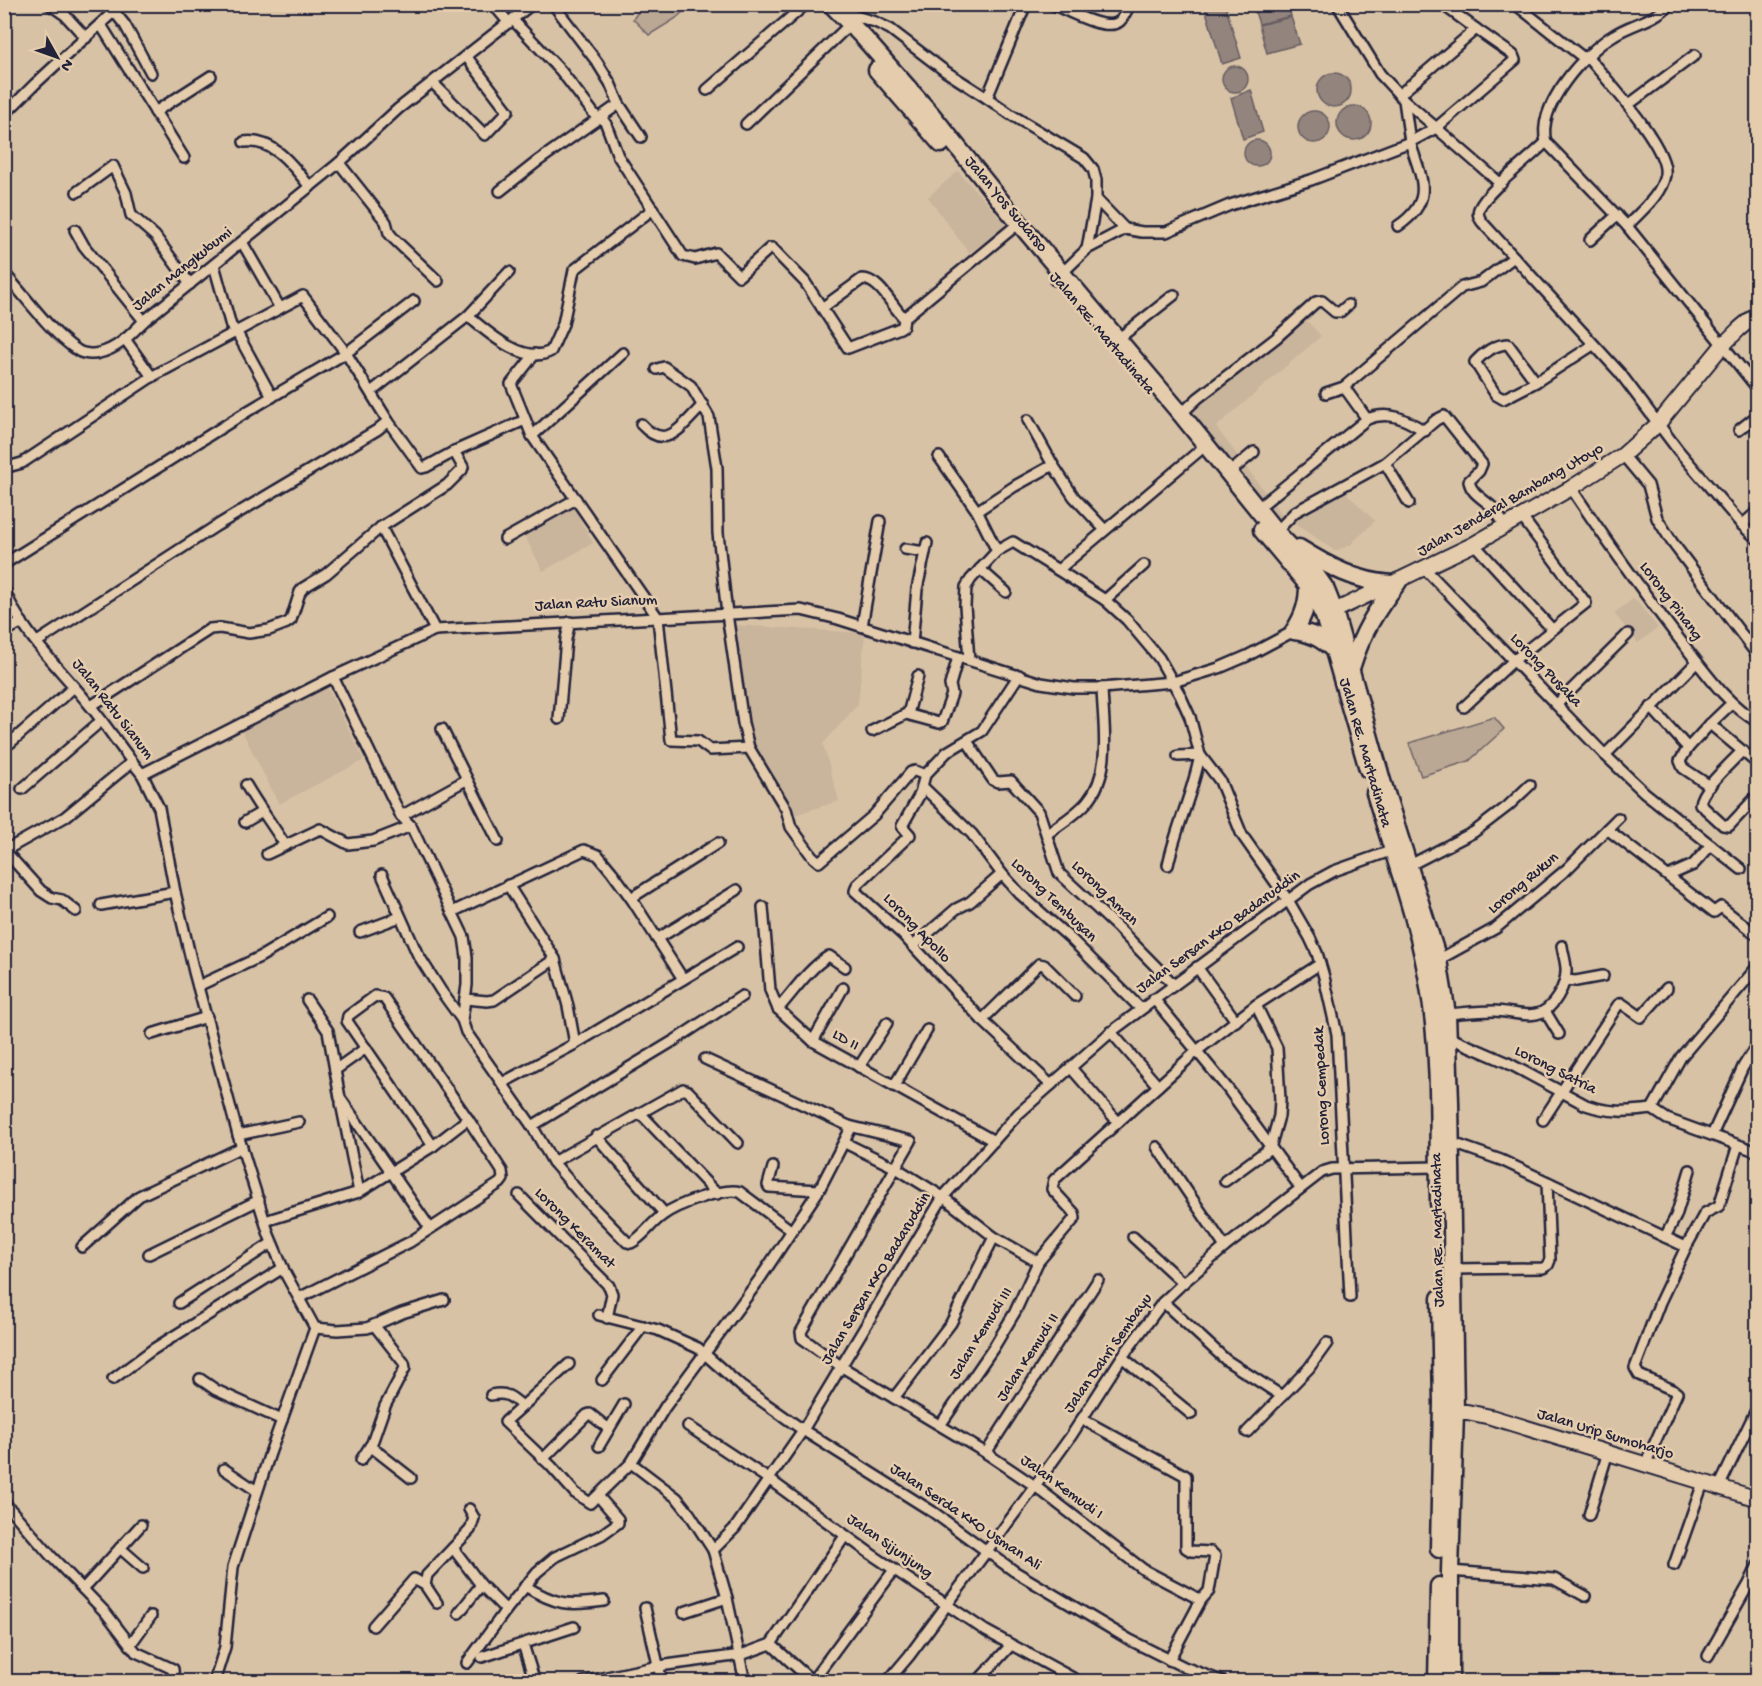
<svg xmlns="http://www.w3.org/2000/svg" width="1762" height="1686" viewBox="0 0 1762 1686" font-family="'Gochi Hand',sans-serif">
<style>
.built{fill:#c9b49c}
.green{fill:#baa794;stroke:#6e6468;stroke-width:1.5}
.water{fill:#93857d;stroke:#665d63;stroke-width:1.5}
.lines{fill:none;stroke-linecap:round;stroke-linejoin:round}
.street-casing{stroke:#22223b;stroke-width:14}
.secondary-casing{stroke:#22223b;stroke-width:18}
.highway-casing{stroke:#22223b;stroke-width:21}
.street{stroke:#e4ccac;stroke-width:9}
.secondary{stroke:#e4ccac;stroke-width:14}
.highway{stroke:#e4ccac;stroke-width:16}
.labels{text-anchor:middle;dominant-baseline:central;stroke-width:5;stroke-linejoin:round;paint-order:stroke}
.street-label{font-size:16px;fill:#22223b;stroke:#e4ccac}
</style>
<rect width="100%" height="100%" fill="#d8c2a5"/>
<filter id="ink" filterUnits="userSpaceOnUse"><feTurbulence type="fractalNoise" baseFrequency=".0167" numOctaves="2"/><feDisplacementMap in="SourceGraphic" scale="12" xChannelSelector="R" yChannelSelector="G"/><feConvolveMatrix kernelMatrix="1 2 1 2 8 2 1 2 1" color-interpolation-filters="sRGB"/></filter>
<g filter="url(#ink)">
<g class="built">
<path d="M958 171 1007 226 969 253 928 197Z"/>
<path d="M1304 318 1321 336 1216 427 1286 520 1277 525 1186 415Z"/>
<path d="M1342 489 1375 521 1350 545 1335 551 1291 520 1298 510Z"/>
<path d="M572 505 593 543 543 571 523 533Z"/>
<path d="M1634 598 1658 628 1638 643 1614 613Z"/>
<path d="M734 625 865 633 858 704 823 744 839 801 791 816 760 762 747 718Z"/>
<path d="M327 687 364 760 279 804 242 731Z"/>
</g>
<g class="green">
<path d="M643 5V4L691 5 675 19 649 35 633 19Z"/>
<path d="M1494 717 1504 729 1469 761 1421 776 1409 743Z"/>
</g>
<g class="water">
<path d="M1204 5H1225L1241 58 1222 64Z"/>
<path d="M1253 5H1288L1291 16 1259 24Z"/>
<path d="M1291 17 1300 44 1267 53 1259 25Z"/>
<circle cx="1235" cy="79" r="13"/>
<circle cx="1334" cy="90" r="17"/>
<path d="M1251 90 1263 132 1243 139 1231 98Z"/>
<circle cx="1354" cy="123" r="17"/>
<circle cx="1314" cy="127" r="16"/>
<circle cx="1257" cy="153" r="13"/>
</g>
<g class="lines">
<defs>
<g id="street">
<path d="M49 4 65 15 86 38"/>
<path d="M108 4 125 25 151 73"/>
<path d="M493 4 509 23"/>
<path d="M553 4 597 62 610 83 619 104 641 137"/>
<path d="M1026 4 987 98 1010 114 1084 158 1093 169 1096 180V199L1087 249"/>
<path d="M1052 4C1066 10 1107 33 1120 21 1124 17 1127 10 1130 4"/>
<path d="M1515 4 1585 59"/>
<path d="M843 12 875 22 890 29 945 71 987 98"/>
<path d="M513 20 561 71 598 119"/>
<path d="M101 25 184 158"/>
<path d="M1587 56C1605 78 1670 148 1665 175 1661 196 1641 211 1627 226"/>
<path d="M433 83 485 135 508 111 466 56"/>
<path d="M707 90 806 4"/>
<path d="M1399 95 1476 29 1442 4"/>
<path d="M1404 100 1501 184"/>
<path d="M1628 105 1695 55"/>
<path d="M155 112 211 76"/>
<path d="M4 115 35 84 122 4"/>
<path d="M601 117 606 124 618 156 683 256 695 259 716 253 739 276 770 248H772L805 282 848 348 900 328 903 326 904 318 1019 223"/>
<path d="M746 124 844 30"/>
<path d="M244 142C274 138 293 166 310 187"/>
<path d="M1546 142C1536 106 1585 52 1614 35 1633 23 1654 21 1670 4"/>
<path d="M339 163 386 222 389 233 394 239 438 281"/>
<path d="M500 191 538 161 619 104"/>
<path d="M77 192 113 166 126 193 131 215 155 236 190 284"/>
<path d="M1096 199 1125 229"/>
<path d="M1398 226C1436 200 1421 178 1410 142L1436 128 1515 60 1513 55 1476 29"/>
<path d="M75 230 84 246 144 321"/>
<path d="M1590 240 1617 215"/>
<path d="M242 242 280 308"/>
<path d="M214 265 231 326 236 331 272 397"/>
<path d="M4 273C26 297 50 332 77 350 82 354 93 355 99 353 118 349 131 334 144 321L339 163 398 109 532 4"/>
<path d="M1055 280 1087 249 1125 229 1142 232H1166L1230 205 1311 180 1410 142 1404 100 1380 74 1337 4"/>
<path d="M822 308 862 279C880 279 892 307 904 318"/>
<path d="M468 316 509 272"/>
<path d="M125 339 152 377"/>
<path d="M1118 339 1174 295"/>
<path d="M623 353 532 436 658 618 671 740 698 741 710 750 749 748"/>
<path d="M657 369 664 367 691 386 709 417 717 468 718 533 727 614 743 723 749 748 786 809 791 827 812 856 819 862 874 815 911 772 915 771 925 775"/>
<path d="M1536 382 1508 344C1496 344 1483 353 1475 362L1496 395 1503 399 1536 382 1593 345"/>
<path d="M1758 389 1627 226 1546 142C1530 159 1487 190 1479 209 1477 214 1479 218 1482 222L1620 373 1678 450 1742 525 1758 540"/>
<path d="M371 392 468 316C487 332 525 366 551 351L563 324 574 270 653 209"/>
<path d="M1326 393 1344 387"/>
<path d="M1181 414 1198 398 1276 338 1316 302 1322 301 1335 312H1340L1348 305"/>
<path d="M1367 419C1389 410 1405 419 1425 431"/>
<path d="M1028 420 1053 465"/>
<path d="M641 424C667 453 682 425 703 405"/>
<path d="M1739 430 1758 415"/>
<path d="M532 436 511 384 535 354"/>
<path d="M1623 455 1648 485 1657 518 1672 542 1755 652"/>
<path d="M939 457 977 511"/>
<path d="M1385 463 1436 420 1444 416 1482 464 1479 471 1469 481C1471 493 1482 498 1491 506 1497 512 1501 519 1505 526"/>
<path d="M4 468 22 463 153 376 303 296 346 353 388 421 422 468 426 467 457 450 525 420"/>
<path d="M1229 473 1254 452"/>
<path d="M1571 488C1608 543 1646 597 1687 649 1707 675 1729 706 1758 722"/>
<path d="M1258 508 1367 419 1344 387 1462 287 1481 282 1514 257"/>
<path d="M1742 525 1758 511"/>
<path d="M381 527 435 630"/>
<path d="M1276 532 1295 512 1385 463 1409 503"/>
<path d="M505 539 576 499"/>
<path d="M1474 544 1552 629"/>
<path d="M905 549 925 552"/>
<path d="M997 551 977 511 1015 486 1053 465 1074 497 1105 530"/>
<path d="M4 564 248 411 346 353 414 301"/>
<path d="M980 569 1006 592"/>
<path d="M1425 569 1605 755 1644 792 1741 869"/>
<path d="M1058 570 1105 600 1127 620 1159 658 1180 695 1190 717 1200 755 1220 781 1242 835 1288 900 1310 938 1317 953 1324 977 1337 1034 1350 1297"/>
<path d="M4 589C22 635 62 670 92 708 109 729 124 753 142 774L333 677 435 630 801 610 838 619 1041 683 1074 688H1102L1173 682 1219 668 1247 656 1294 631"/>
<path d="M1105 600 1144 565"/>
<path d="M862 626 880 521"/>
<path d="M4 632 22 622"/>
<path d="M37 642 216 526 377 430 388 421"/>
<path d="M912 643 917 589 927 543"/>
<path d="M969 660 965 606 966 587 971 579 997 551 1013 542 1058 570 1199 451"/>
<path d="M1019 675 982 731 947 752 925 775 920 794 902 826 910 835 857 885 855 891 903 935 982 1020 1051 1085"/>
<path d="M333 677 401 816 411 826 464 937 467 957V985L462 1020 466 1032 532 1126 553 1162 582 1196 627 1242 631 1243C643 1237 651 1223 663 1215 676 1205 724 1187 740 1192L792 1231"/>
<path d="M1732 703 1710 724 1758 764"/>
<path d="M1557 704 1628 634"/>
<path d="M91 706 210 629 220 628 249 633 269 630 287 623 291 620 300 592 303 588 326 574 381 527 447 485 462 470 463 467 454 451"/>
<path d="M1464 707 1513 661 1586 603 1521 516"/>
<path d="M1651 707 1688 748"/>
<path d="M908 714 918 676"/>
<path d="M559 719 566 639 570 622"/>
<path d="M442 729 498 841"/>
<path d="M872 731 906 714 939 723 942 722 952 694 950 685 958 657"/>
<path d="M967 741 993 780 998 782 1011 781 1039 812 1059 873 1118 928 1174 985"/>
<path d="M10 743 74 687"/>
<path d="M1742 751C1731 763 1701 789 1700 804L1723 825 1729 826 1758 795"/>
<path d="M1605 755 1697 662"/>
<path d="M142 774 159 808 175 892 194 972 238 1135 269 1235 285 1273 315 1328 337 1330 367 1328 402 1313 444 1300"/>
<path d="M246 785C258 806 272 824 285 845"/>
<path d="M922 786 972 834 1002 874 1020 894 1071 939 1141 1009"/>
<path d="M1710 786 1683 768 1680 761 1688 748 1710 724"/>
<path d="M22 789 101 721"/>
<path d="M401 816 466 780"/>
<path d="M245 822 262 812"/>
<path d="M1607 829 1714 912 1721 907 1758 936"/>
<path d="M1047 834C1060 824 1076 815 1087 802 1113 772 1103 725 1102 688"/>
<path d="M4 851 65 817 132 762"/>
<path d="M5 851 41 891 52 898 62 900 76 911"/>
<path d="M267 854 320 829 348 844 373 841 411 826"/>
<path d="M1168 865C1176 827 1193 793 1200 755L1178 756"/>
<path d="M1410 865 1474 832 1508 806 1530 785"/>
<path d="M382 875 417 953 441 991 462 1020"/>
<path d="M1668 876 1693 865 1711 845"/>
<path d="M631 898 718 843"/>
<path d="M101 905 175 892"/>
<path d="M763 907 770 990 778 1009 813 1041 994 1141"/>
<path d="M452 912 584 850 598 855 612 872 631 898 683 979"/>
<path d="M360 932 400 917"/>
<path d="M657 939 737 890"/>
<path d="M913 946 956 909 970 902 1002 874"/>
<path d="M555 959 568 1006 575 1044"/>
<path d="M1438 960 1496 928 1567 869 1618 818"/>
<path d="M1197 967 1236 1021"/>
<path d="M1565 980 1576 981 1603 976"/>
<path d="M198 986 260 957 327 917"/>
<path d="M465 999 487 1001 494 1000 555 959 508 885"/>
<path d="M1154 999 1228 1089 1300 1187"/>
<path d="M307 1000 328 1031 340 1098 430 1228"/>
<path d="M778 1009C794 991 809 968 829 956L845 967"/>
<path d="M1545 1011 1559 1034"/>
<path d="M1447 1014C1462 1013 1478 1011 1494 1011 1508 1011 1522 1017 1536 1014 1553 1011 1567 985 1566 969 1566 962 1563 954 1562 946"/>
<path d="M982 1020 1039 964 1044 965 1075 996"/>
<path d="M1111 1032 1158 1086"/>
<path d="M152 1034 207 1017"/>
<path d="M1448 1037 1506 1062 1586 1105C1609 1113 1628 1112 1652 1109"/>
<path d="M813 1041 843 988"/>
<path d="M859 1067 887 1023"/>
<path d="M1071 1068 1118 1122"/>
<path d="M335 1070 366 1048"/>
<path d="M502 1083 575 1044 737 947"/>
<path d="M894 1086 927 1030"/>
<path d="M341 1103 359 1192"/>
<path d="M1652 1109 1681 1057 1758 966"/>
<path d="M1652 1109 1667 1119 1758 1152"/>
<path d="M640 1113 717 1194"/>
<path d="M1543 1120 1618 1005 1621 1003 1641 1017 1667 988"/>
<path d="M532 1126 675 1040 742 996"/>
<path d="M849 1126 911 1141 801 1332 802 1338 842 1367 986 1453 1035 1486 1144 1570 1201 1600 1169 1660"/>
<path d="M238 1135 299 1122"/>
<path d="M1712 1135 1743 1067 1758 1043"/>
<path d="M596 1136 664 1213"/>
<path d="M1450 1142 1501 1160 1686 1247 1660 1302 1635 1368 1639 1375 1673 1390 1677 1393 1645 1465"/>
<path d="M845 1143 896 1168 943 1197 994 1237 1038 1262 1015 1312 994 1347 941 1424"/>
<path d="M1157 1147 1225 1247"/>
<path d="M553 1162 683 1089 688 1091 738 1143"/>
<path d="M773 1167 768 1185 769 1187 819 1190"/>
<path d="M1225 1181 1270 1148 1279 1116 1280 1100 1277 1048 1256 1005"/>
<path d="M519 1195 609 1286 612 1294 607 1318"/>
<path d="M265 1221 359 1192 433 1146 468 1119"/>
<path d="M1133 1237 1183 1283"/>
<path d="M1665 1237 1676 1216 1690 1170"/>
<path d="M82 1247 139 1196 242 1147"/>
<path d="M1686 1247 1705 1213 1719 1206 1738 1145"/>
<path d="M149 1254 259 1200"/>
<path d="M1038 1262 1075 1218 1074 1213 1052 1189 1054 1180 1198 1050 1256 1005 1320 964"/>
<path d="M1451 1269 1543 1268 1548 1265 1550 1260 1547 1182"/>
<path d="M299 1298 410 1242 500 1183 503 1179 502 1171 468 1119 384 998 375 996 348 1016 347 1021 433 1146"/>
<path d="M1163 1302 1226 1360 1282 1396"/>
<path d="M179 1303 272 1243"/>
<path d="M599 1315 658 1330 698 1348 742 1387 803 1430 933 1512 1014 1571 1130 1640 1184 1667 1224 1682"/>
<path d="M1122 1357 1191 1414"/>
<path d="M569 1364 505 1422 551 1466 575 1493 590 1503 631 1463 665 1407 759 1280 819 1190 850 1130 849 1126 705 1059"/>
<path d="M113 1379 152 1350 283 1268"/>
<path d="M200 1379 216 1390 282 1420"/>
<path d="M602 1380 643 1326"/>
<path d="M491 1395C506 1392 511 1396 522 1406"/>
<path d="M894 1398 951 1323 994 1237"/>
<path d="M1082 1419 1186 1476V1548L1191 1551 1211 1552 1215 1556 1209 1591 1201 1600"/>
<path d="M688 1426 770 1480 871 1554 986 1631 1080 1682"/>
<path d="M1247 1432 1309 1368 1327 1343"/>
<path d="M370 1446 411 1478"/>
<path d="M599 1446 624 1404"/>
<path d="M986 1453 1098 1280"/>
<path d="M543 1459 587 1415 590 1414 609 1429"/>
<path d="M361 1460 372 1443 385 1406 405 1368 404 1363 374 1325"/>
<path d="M631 1463 677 1498 689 1513 713 1550 727 1598 745 1682"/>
<path d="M224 1469 257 1491"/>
<path d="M1719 1487 1758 1406"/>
<path d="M4 1502 51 1556 106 1613 136 1652 173 1669 174 1682"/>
<path d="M1589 1515 1608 1452"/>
<path d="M120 1548 143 1568"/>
<path d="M453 1548 481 1585 506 1610"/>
<path d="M713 1550 735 1528 803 1430 943 1197 1018 1114 1111 1032 1310 884 1334 871 1396 849"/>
<path d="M1674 1565 1703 1483"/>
<path d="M1450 1571 1554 1579 1585 1596"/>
<path d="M525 1586C556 1605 568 1606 604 1601"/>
<path d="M83 1589 141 1525"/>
<path d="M437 1603 425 1585 427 1575 470 1530 474 1518 469 1509"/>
<path d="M645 1608 662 1682"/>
<path d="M684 1612 727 1598"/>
<path d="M459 1613 481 1585"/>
<path d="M373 1626 414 1579 425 1585"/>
<path d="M523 1644 535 1682"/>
<path d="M130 1645 151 1616"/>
<path d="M1708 1656 1749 1584 1758 1565"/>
<path d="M482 1657 574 1627"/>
<path d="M467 1663 506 1610 537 1572 555 1557 601 1535 618 1523V1519L599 1497"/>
<path d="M812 1681 894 1570"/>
<path d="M214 1682 225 1647 233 1567 269 1456 315 1328"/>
<path d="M583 1682 659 1666 741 1655 771 1644"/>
<path d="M813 1682 771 1644 845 1536"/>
<path d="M887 1682 909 1656 1035 1486 1071 1436 1122 1357 1163 1302 1183 1283 1225 1247 1322 1172 1332 1169 1438 1167"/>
<path d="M977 1682 1011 1645"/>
</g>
<g id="secondary">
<path d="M1326 615 1474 544 1571 488 1623 455 1658 424 1722 346 1739 329 1758 313"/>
<path d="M1446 1412H1467L1491 1417 1758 1499"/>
</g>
<g id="highway">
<path d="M831 4 864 38 931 114 1004 205 1181 414 1276 532 1311 568 1325 588 1334 611 1382 781 1438 960 1447 1014 1450 1102 1455 1412 1450 1571V1682"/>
<path d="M877 70 941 144"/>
<path d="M1262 530 1308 585 1324 616 1368 769"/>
<path d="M1299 548C1328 566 1357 582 1392 584"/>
<path d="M1308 585C1308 603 1304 616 1294 631 1311 633 1321 638 1334 650"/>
<path d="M1351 668C1362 633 1376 610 1398 582"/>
<path d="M1375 793C1395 859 1420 925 1430 993 1441 1062 1438 1134 1439 1204"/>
<path d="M1439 1549 1442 1403 1440 1298"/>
<path d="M1437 1682 1439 1586"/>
</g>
</defs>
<use href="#street" class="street-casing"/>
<use href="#secondary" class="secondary-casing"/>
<use href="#highway" class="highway-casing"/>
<use href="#street" class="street"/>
<use href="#secondary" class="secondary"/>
<use href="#highway" class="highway"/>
</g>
</g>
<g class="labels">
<g class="street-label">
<text transform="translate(1005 205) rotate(50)">Jalan Yos Sudarso</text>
<text transform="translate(183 270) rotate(-39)">Jalan Mangkubumi</text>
<text transform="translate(1101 334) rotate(50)">Jalan RE. Martadinata</text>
<text transform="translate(1511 501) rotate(-30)">Jalan Jenderal Bambang Utoyo</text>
<text transform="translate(1670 602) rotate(53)">Lorong Pinang</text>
<text transform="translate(596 604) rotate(-3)">Jalan Ratu Sianum</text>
<text transform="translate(1545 671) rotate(46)">Lorong Pusaka</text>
<text transform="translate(112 710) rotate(52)">Jalan Ratu Sianum</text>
<text transform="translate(1364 753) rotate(74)">Jalan RE. Martadinata</text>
<text transform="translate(1524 884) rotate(-40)">Lorong Rukun</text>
<text transform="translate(1104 894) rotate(44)">Lorong Aman</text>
<text transform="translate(1053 901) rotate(44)">Lorong Tembusan</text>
<text transform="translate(916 929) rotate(46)">Lorong Apollo</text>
<text transform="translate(1219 933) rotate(-36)">Jalan Sersan KKO Badaruddin</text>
<text transform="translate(845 1041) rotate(30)">LD II</text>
<text transform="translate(1555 1071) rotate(27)">Lorong Satria</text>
<text transform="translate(1323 1086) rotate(-93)">Lorong Cempedak</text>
<text transform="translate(574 1229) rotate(45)">Lorong Keramat</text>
<text transform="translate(1439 1230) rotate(-91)">Jalan RE. Martadinata</text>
<text transform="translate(877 1279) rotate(-59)">Jalan Sersan KKO Badaruddin</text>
<text transform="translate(982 1334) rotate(-58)">Jalan Kemudi III</text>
<text transform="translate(1109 1354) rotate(-55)">Jalan Dahri Sembayu</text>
<text transform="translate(1029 1358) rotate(-57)">Jalan Kemudi II</text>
<text transform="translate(1605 1435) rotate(17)">Jalan Urip Sumoharjo</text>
<text transform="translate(1061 1488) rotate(36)">Jalan Kemudi I</text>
<text transform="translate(965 1518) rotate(34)">Jalan Serda KKO Usman Ali</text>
<text transform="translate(889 1547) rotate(35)">Jalan Sijunjung</text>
</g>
</g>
<rect width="1762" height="1686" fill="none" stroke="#e4ccac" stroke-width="24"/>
<rect x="12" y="12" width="1738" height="1662" fill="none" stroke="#22223b" stroke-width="2" filter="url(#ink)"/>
<g transform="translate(57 57) rotate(130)" stroke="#e4ccac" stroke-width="4.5" paint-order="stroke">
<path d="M0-4.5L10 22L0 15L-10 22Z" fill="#22223b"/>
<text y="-9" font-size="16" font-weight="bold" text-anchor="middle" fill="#22223b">N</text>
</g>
</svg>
